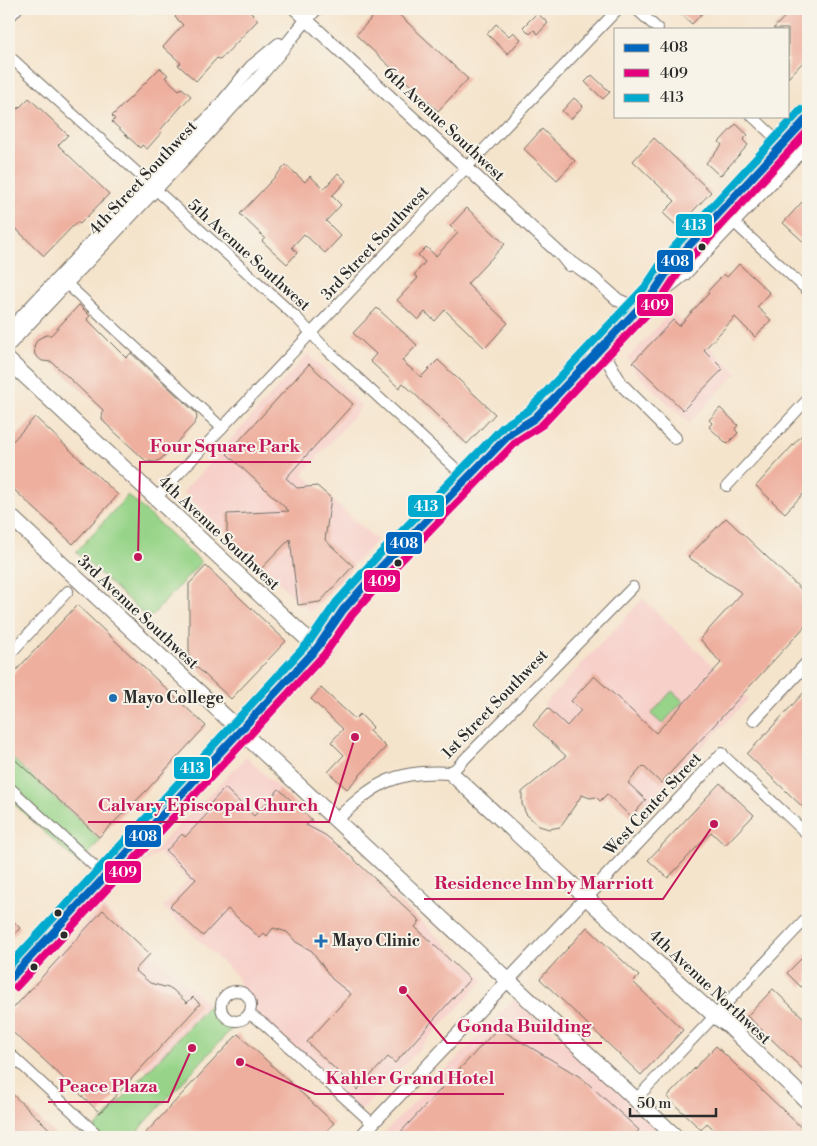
<svg xmlns="http://www.w3.org/2000/svg" width="817" height="1146" viewBox="0 0 817 1146" font-family="'Libre Bodoni',serif">
<style>
.built{fill:#f7d0ca}
.green{fill:#97d489;stroke:#61805a}
.building{fill:#eeaf9e}
.lines{fill:none;stroke-linecap:round;stroke-linejoin:round}
.minor-casing{stroke:#726c63;stroke-width:12}
.tertiary-casing{stroke:#726c63;stroke-width:14}
.secondary-casing{stroke:#726c63;stroke-width:17}
.primary-casing{stroke:#726c63;stroke-width:18}
.minor{stroke:#fff;stroke-width:10}
.tertiary{stroke:#fff;stroke-width:12}
.secondary{stroke:#fff;stroke-width:15}
.primary{stroke:#fff;stroke-width:16}
.bus-1-casing{stroke:#f7f3e8;stroke-width:11}
.bus-2-casing{stroke:#f7f3e8;stroke-width:11}
.bus-3-casing{stroke:#f7f3e8;stroke-width:11}
.bus-1{stroke:#0065bd;stroke-width:8}
.bus-2{stroke:#e5007d;stroke-width:8}
.bus-3{stroke:#00a9ce;stroke-width:8}
.bus-dot{fill:#2b2b2b;stroke:#f7f3e8;stroke-width:2}
.poi-dot{fill:#1f6fb2;stroke:#f7f3e8;stroke-width:2}
.labels{text-anchor:middle;dominant-baseline:central;stroke-width:4;stroke-linejoin:round;paint-order:stroke}
.street-label{font-size:16px;fill:#2b2b2b;stroke:#f7f3e8}
.poi-label{font-size:16px;font-weight:bold;fill:#2b2b2b;stroke:#f7f3e8;text-anchor:start}
.leader{fill:none;stroke:#c2185b;stroke-width:2}
.callout-dot{fill:#c2185b;stroke:#f7f3e8;stroke-width:2}
.callout-label{font-size:18px;text-anchor:middle;font-weight:bold;fill:#c2185b;stroke:#f7f3e8;stroke-width:4;stroke-linejoin:round;paint-order:stroke}
.line-badge{stroke:#f7f3e8;stroke-width:2}
.badge-label{font-size:14px;text-anchor:middle;font-weight:bold;fill:#fff}
</style>
<rect width="100%" height="100%" fill="#f7f3e8"/>
<filter id="ink" filterUnits="userSpaceOnUse"><feTurbulence type="fractalNoise" baseFrequency=".02" numOctaves="2"/><feDisplacementMap in="SourceGraphic" scale="10" xChannelSelector="R" yChannelSelector="G"/><feConvolveMatrix kernelMatrix="1 2 1 2 8 2 1 2 1" color-interpolation-filters="sRGB"/></filter>
<filter id="wash" filterUnits="userSpaceOnUse"><feTurbulence type="fractalNoise" baseFrequency=".0096" numOctaves="4" result="noise"/><feDisplacementMap in="SourceGraphic" scale="20" xChannelSelector="R" yChannelSelector="G"/><feGaussianBlur stdDeviation="1.12" result="paint"/><feColorMatrix in="noise" values="0 0 0 0 0 0 0 0 0 0 0 0 0 0 0 0 0 1.4 0 .05"/><feComposite in="paint" operator="in"/></filter>
<g filter="url(#wash)">
<rect width="100%" height="100%" fill="#f5e4cc"/>
<g class="built">
<path d="M671 312 737 373 689 423 637 374 628 358Z"/>
<path d="M308 354 362 406 303 474 377 540 310 612 183 492Z"/>
<path d="M643 599 748 699 649 803 543 705Z"/>
<path d="M246 757 484 980 360 1112 249 1014 236 975 163 907 188 880 159 853 138 867Z"/>
<path d="M101 906 209 1005 148 1071 41 974Z"/>
<path d="M515 999 669 1137H380Z"/>
</g>
<g class="green">
<path d="M128 495 201 562 149 619 76 552Z"/>
<path d="M672 691 683 701 662 724 651 714Z"/>
<path d="M9 755 100 840 79 864 9 799Z"/>
<path d="M219 994 222 1016 236 1024 132 1137H87Z"/>
</g>
<g id="blocks">
<g class="building">
<path d="M183 9H247L258 20 220 60 217 58 196 81 178 65 181 63 163 47 183 25 175 17Z"/>
<path d="M380 9H393L468 79 438 111 356 35Z"/>
<path d="M686 9H706L692 24 681 14Z"/>
<path d="M792 9H808V65L804 61 788 78V29H773Z"/>
<path d="M537 13 548 23 538 34 534 30 530 34 523 27Z"/>
<path d="M496 24 509 36 513 32 521 39 508 54 487 34Z"/>
<path d="M160 68 168 75 165 77 179 90 182 88 191 96 160 130 162 132 147 149 142 145 140 148 112 122 115 119 112 116Z"/>
<path d="M592 75 610 92 603 99 585 82Z"/>
<path d="M29 98 68 135 58 145 109 194 80 224 77 222 44 256 9 222V100L18 109Z"/>
<path d="M574 98 583 106 571 119 562 111Z"/>
<path d="M736 124 748 135 743 140 748 145 720 176 706 163 722 145 719 142Z"/>
<path d="M542 129 575 161 557 180 524 149Z"/>
<path d="M654 138 711 192 678 227 663 213 675 201 633 161Z"/>
<path d="M286 165 305 182 310 176 324 189 338 173 346 181 332 196 341 205 326 221 341 236 325 253 304 234 292 247 297 253 287 264 262 241 265 238 240 214Z"/>
<path d="M802 202 808 208V246L783 223Z"/>
<path d="M467 208 505 244 467 284 508 323 485 348 445 310 435 321 425 312 418 320 397 300 418 278 414 275 425 262 418 255 426 247 436 256 458 233 450 226Z"/>
<path d="M739 264 770 293 757 307 771 320 755 337 735 317 704 350 723 369 683 410 633 362 673 320 679 326 709 293 707 292 724 274 727 277Z"/>
<path d="M79 305 90 316 87 319 126 358 131 353 196 413 197 418 195 423 161 459 156 462 146 461 105 423 102 419 103 410 52 362 42 361 35 355 34 346 38 339 46 335H51Z"/>
<path d="M377 308 417 345 402 361 421 377 438 360 495 414 467 444 403 383 399 388 370 361 376 354 353 333Z"/>
<path d="M309 364 353 404 286 478 297 488 317 486 331 498 325 540 353 566 320 602 298 605 290 539 261 569 227 537V514L289 511 227 454Z"/>
<path d="M720 408 738 425 735 429 738 433 727 444 709 427 712 423 709 420Z"/>
<path d="M35 417 118 495 73 544 9 485V445Z"/>
<path d="M802 435 808 441V489L785 513 756 486Z"/>
<path d="M726 518 808 596V623L661 783 643 766 628 783 646 800 631 817 607 794 600 801 596 797 590 798 582 795 560 827 549 829 539 826 526 814 522 804V792L566 756 533 725 548 708 567 726 581 710 571 701 594 676 656 733 721 663 700 639 742 593 688 557Z"/>
<path d="M206 566 286 641 231 699 189 660V584Z"/>
<path d="M77 605 206 726 147 790 99 837 9 754V678Z"/>
<path d="M321 688 355 719 360 714 373 727 369 731 386 747 347 789 328 772 344 755 331 742 343 729 311 699Z"/>
<path d="M808 688V812L747 754Z"/>
<path d="M720 783 754 815 725 845 711 832 668 878 648 860Z"/>
<path d="M225 788 254 816 279 789 312 820 306 825 325 835 344 850 420 921 415 927 470 979 395 1063 388 1057 357 1090 307 1042 351 994 332 979 312 951 296 942 287 932 273 928 267 936 264 933 260 938 228 909 203 936 170 906 196 879 166 851 182 834 185 837 211 810 207 807Z"/>
<path d="M103 910 150 954 135 970 150 983 172 989 187 1003 193 997 200 1004 100 1113 42 1058 9 1029V1013Z"/>
<path d="M9 917 20 928 9 940Z"/>
<path d="M587 927 639 976 633 982 683 1030 641 1075 540 979Z"/>
<path d="M808 952V980L801 987 787 973Z"/>
<path d="M773 989 808 1022V1074L747 1016Z"/>
<path d="M498 1028 582 1078 639 1130 633 1137H396Z"/>
<path d="M238 1034 334 1123 321 1137H142Z"/>
<path d="M716 1046 808 1134V1137H722L707 1123 701 1130 667 1097Z"/>
<path d="M9 1091 27 1108 58 1137H9Z"/>
</g>
</g>
</g>
<g filter="url(#ink)">
<use href="#blocks" fill-opacity="0" stroke="#726c63" stroke-width="1"/>
<g class="lines">
<defs>
<g id="minor">
<path d="M636 9 658 29"/>
<path d="M9 18 17 9"/>
<path d="M9 56 297 318 322 345 467 479"/>
<path d="M752 116 786 148"/>
<path d="M728 217 808 291"/>
<path d="M67 284 222 428"/>
<path d="M727 486 808 399"/>
<path d="M156 498 467 167 618 9"/>
<path d="M9 655 68 591"/>
<path d="M722 754 808 835"/>
<path d="M451 773 633 587"/>
<path d="M9 787 106 877"/>
<circle cx="236" cy="1006" r="15"/>
<path d="M249 1014 264 1024 373 1124"/>
<path d="M9 1053 100 1137"/>
<path d="M636 1099 808 917"/>
</g>
<g id="tertiary">
<path d="M295 9 561 255 569 265"/>
<path d="M564 257 592 277 618 300 627 304 643 303"/>
<path d="M9 330 216 110 251 67 279 44"/>
<path d="M9 345C92 255 179 168 260 76 280 54 296 31 316 9"/>
<path d="M601 348 621 384 675 438"/>
<path d="M754 720 808 662"/>
<path d="M336 820C375 783 396 769 451 773"/>
<path d="M360 1137 722 754"/>
</g>
<g id="secondary">
<path d="M9 361 317 648"/>
<path d="M9 515 676 1137"/>
<path d="M451 773 715 1016 729 1026 808 1102"/>
</g>
<g id="primary">
<path d="M656 291 669 284 683 273 808 141"/>
<path d="M601 348 654 292 673 263 808 117"/>
<path d="M9 980 317 648"/>
</g>
</defs>
<use href="#minor" class="minor-casing"/>
<use href="#tertiary" class="tertiary-casing"/>
<use href="#secondary" class="secondary-casing"/>
<use href="#primary" class="primary-casing"/>
<use href="#minor" class="minor"/>
<use href="#tertiary" class="tertiary"/>
<use href="#secondary" class="secondary"/>
<use href="#primary" class="primary"/>
<defs>
<path id="bus-1" d="M9 980 317 648 343 610 382 566 511 433 535 418 654 292 673 263 808 117"/>
<path id="bus-2" d="M16 987 324 655 351 616 389 573 517 441 542 425 661 299 681 269 808 131"/>
<path id="bus-3" d="M9 966 309 642 336 603 375 559 504 426 529 410 646 286 666 256 801 110"/>
</defs>
<use href="#bus-1" class="bus-1-casing"/>
<use href="#bus-2" class="bus-2-casing"/>
<use href="#bus-3" class="bus-3-casing"/>
<use href="#bus-1" class="bus-1"/>
<use href="#bus-2" class="bus-2"/>
<use href="#bus-3" class="bus-3"/>
</g>
</g>
<g class="bus-dot">
<circle cx="702" cy="247" r="4.5"/>
<circle cx="398" cy="563" r="4.5"/>
<circle cx="58" cy="913" r="4.5"/>
<circle cx="64" cy="935" r="4.5"/>
<circle cx="34" cy="967" r="4.5"/>
</g>
<g class="poi-dot">
<circle cx="113" cy="698" r="5"/>
<path d="M318.5 933.5h5v5h5v5h-5v5h-5v-5h-5v-5h5z"/>
</g>
<g class="labels">
<g class="street-label">
<text transform="translate(444 124) rotate(43)">6th Avenue Southwest</text>
<text transform="translate(143 178) rotate(-47)">4th Street Southwest</text>
<text transform="translate(375 243) rotate(-47)">3rd Street Southwest</text>
<text transform="translate(249 255) rotate(42)">5th Avenue Southwest</text>
<text transform="translate(219 533) rotate(43)">4th Avenue Southwest</text>
<text transform="translate(138 612) rotate(43)">3rd Avenue Southwest</text>
<text transform="translate(495 704) rotate(-46)">1st Street Southwest</text>
<text transform="translate(653 804) rotate(-47)">West Center Street</text>
<text transform="translate(710 987) rotate(43)">4th Avenue Northwest</text>
</g>
<g class="poi-label">
<text x="123" y="698">Mayo College</text>
<text x="332" y="941">Mayo Clinic</text>
</g>
</g>
<path class="leader" d="M138 557L140 462H311M355 737L329 822H88M714 824L663 899H424M403 990L447 1043H602M240 1062L315 1094H504M192 1048L168 1102H48"/>
<g class="callout-dot">
<circle cx="138" cy="557" r="5"/>
<circle cx="355" cy="737" r="5"/>
<circle cx="714" cy="824" r="5"/>
<circle cx="403" cy="990" r="5"/>
<circle cx="240" cy="1062" r="5"/>
<circle cx="192" cy="1048" r="5"/>
</g>
<g class="callout-label">
<text x="225" y="452">Four Square Park</text>
<text x="208" y="811">Calvary Episcopal Church</text>
<text x="544" y="889">Residence Inn by Marriott</text>
<text x="524" y="1032">Gonda Building</text>
<text x="410" y="1084">Kahler Grand Hotel</text>
<text x="108" y="1092">Peace Plaza</text>
</g>
<g class="line-badge">
<rect x="675" y="213" width="38" height="24" rx="5" fill="#00a9ce"/>
<rect x="656" y="249" width="38" height="24" rx="5" fill="#0065bd"/>
<rect x="636" y="293" width="38" height="24" rx="5" fill="#e5007d"/>
<rect x="407" y="494" width="38" height="24" rx="5" fill="#00a9ce"/>
<rect x="385" y="531" width="38" height="24" rx="5" fill="#0065bd"/>
<rect x="363" y="569" width="38" height="24" rx="5" fill="#e5007d"/>
<rect x="173" y="756" width="38" height="24" rx="5" fill="#00a9ce"/>
<rect x="124" y="824" width="38" height="24" rx="5" fill="#0065bd"/>
<rect x="104" y="860" width="38" height="24" rx="5" fill="#e5007d"/>
</g>
<g class="badge-label">
<text x="694" y="230">413</text>
<text x="675" y="266">408</text>
<text x="655" y="310">409</text>
<text x="426" y="511">413</text>
<text x="404" y="548">408</text>
<text x="382" y="586">409</text>
<text x="192" y="773">413</text>
<text x="143" y="841">408</text>
<text x="123" y="877">409</text>
</g>
<rect width="817" height="1146" fill="none" stroke="#f7f3e8" stroke-width="30"/>
<rect x="614" y="28" width="175" height="90" fill="#f7f3e8" stroke="#a5a39c"/>
<rect x="624" y="44" width="25" height="8" fill="#0065bd" stroke="#a5a39c"/>
<text x="660" y="52" font-size="15" fill="#2b2b2b">408</text>
<rect x="624" y="69" width="25" height="8" fill="#e5007d" stroke="#a5a39c"/>
<text x="660" y="78" font-size="15" fill="#2b2b2b">409</text>
<rect x="624" y="94" width="25" height="8" fill="#00a9ce" stroke="#a5a39c"/>
<text x="660" y="102" font-size="15" fill="#2b2b2b">413</text>
<path d="M630 1108v8h86v-8" fill="none" stroke="#2b2b2b" stroke-width="2.5"/>
<text x="637" y="1108" font-size="15" fill="#2b2b2b" stroke="#f7f3e8" stroke-width="4" paint-order="stroke">50 m</text>
</svg>
